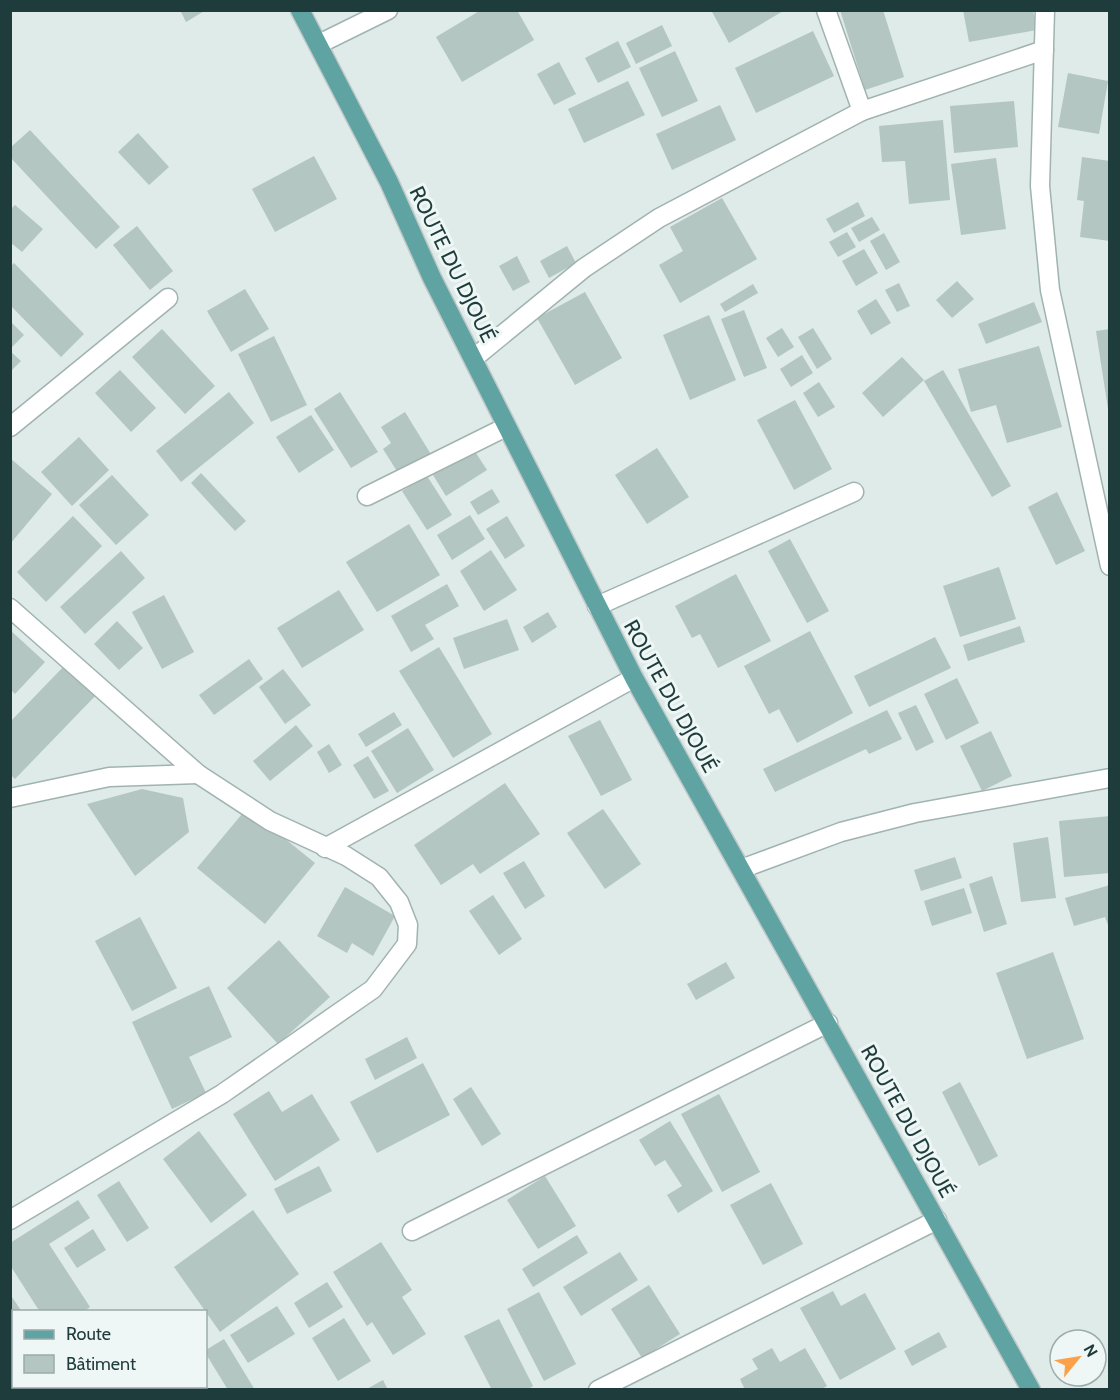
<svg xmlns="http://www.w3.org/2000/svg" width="1120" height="1400" viewBox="0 0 1120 1400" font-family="Cabin,sans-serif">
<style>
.building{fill:#b3c6c2}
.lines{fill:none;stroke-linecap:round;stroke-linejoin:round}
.minor-casing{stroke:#a1b3b1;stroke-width:21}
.major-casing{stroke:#c0c8c8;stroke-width:21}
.minor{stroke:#fff;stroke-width:18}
.major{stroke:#5fa4a2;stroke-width:18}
.labels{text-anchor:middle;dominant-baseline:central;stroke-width:6;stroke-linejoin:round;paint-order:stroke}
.street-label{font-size:21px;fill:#1e3c3b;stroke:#eef7f5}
</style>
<rect width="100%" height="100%" fill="#deebe8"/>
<g class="building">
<path d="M180 10H206L186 22Z"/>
<path d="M481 10H517L534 40 462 82 436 37Z"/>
<path d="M711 10H785L729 43Z"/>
<path d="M840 10H883L904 77 865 90Z"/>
<path d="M963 10H1033L1037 30 969 42Z"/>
<path d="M662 25 672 46 636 64 626 43Z"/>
<path d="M813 31 834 76 756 113 735 68Z"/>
<path d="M618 41 631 67 598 83 585 58Z"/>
<path d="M675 51 698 101 662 117 639 68Z"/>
<path d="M559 62 576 94 554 105 537 74Z"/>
<path d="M1068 73 1108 81 1099 134 1058 127Z"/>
<path d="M628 81 645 115 584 143 568 109Z"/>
<path d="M1014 101 1018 147 954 153 950 106Z"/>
<path d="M720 105 736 140 672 170 656 134Z"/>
<path d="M943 120 950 200 909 204 905 161 882 162 879 126Z"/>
<path d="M30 130 120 227 96 249 10 157V148Z"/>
<path d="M138 133 169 167 149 185 118 152Z"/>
<path d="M314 156 337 199 275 232 252 189Z"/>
<path d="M1082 157 1110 161V241L1080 237 1084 201 1077 200Z"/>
<path d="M996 158 1006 229 961 235 951 164Z"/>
<path d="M722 198 757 259 680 303 659 265 683 251 670 227Z"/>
<path d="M858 202 865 216 834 233 826 219Z"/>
<path d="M15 205 43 229 22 252 10 242V210Z"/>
<path d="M872 217 880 230 859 242 851 228Z"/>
<path d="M137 226 173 271 150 290 113 245Z"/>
<path d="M847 232 856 247 838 257 829 242Z"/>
<path d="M884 233 900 262 886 270 870 241Z"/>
<path d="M567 246 576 263 549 278 540 261Z"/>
<path d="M864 249 878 273 856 286 842 261Z"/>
<path d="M517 256 530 282 513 291 499 266Z"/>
<path d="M14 263 84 334 61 357 10 305V267Z"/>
<path d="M957 281 974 299 952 318 936 300Z"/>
<path d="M899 283 910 306 897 312 885 290Z"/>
<path d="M753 284 758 293 725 312 720 304Z"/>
<path d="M245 289 269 329 231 352 207 311Z"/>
<path d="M585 292 622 358 575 385 537 318Z"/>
<path d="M876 299 891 323 871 335 857 311Z"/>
<path d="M1034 302 1042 322 986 344 978 324Z"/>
<path d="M744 310 767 368 744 377 721 319Z"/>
<path d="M709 315 736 380 690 400 663 335Z"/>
<path d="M10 321 24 335 10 349Z"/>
<path d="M782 328 794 347 778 357 766 338Z"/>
<path d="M813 328 832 359 817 369 798 337Z"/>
<path d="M162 329 215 386 185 414 132 357Z"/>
<path d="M1110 329V409H1108L1096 331Z"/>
<path d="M274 336 307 405 271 422 238 354Z"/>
<path d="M1039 346 1062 427 1007 443 996 405 971 412 958 369Z"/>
<path d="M10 351 21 361 10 372Z"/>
<path d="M802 355 813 373 791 387 780 369Z"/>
<path d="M902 357 924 380 883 417 862 393Z"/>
<path d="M120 370 156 408 131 432 95 393Z"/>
<path d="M943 370 1011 486 992 497 924 381Z"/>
<path d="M819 382 835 407 818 417 803 393Z"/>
<path d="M229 392 254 423 181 482 156 451Z"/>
<path d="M340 392 378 452 351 468 314 409Z"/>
<path d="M795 400 832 469 794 490 757 420Z"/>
<path d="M405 412 432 456 400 476 383 449 391 443 381 427Z"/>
<path d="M311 415 334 450 299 473 276 437Z"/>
<path d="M79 437 109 470 72 506 41 472Z"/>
<path d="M657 448 689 497 647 524 615 475Z"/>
<path d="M474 450 487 470 446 496 433 475Z"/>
<path d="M10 458 52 494 10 544Z"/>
<path d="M201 473 246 521 235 531 191 483Z"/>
<path d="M112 475 149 515 116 545 79 505Z"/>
<path d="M427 476 452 515 427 530 402 491Z"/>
<path d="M492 489 500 502 478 515 470 502Z"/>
<path d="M1057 492 1085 551 1056 565 1028 507Z"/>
<path d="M470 515 485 539 452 560 437 535Z"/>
<path d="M73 516 102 546 46 602 17 572Z"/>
<path d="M507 516 525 546 505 559 486 529Z"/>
<path d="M409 524 440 575 377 612 346 562Z"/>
<path d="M790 539 829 611 807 623 768 551Z"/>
<path d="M491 550 517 590 484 611 460 571Z"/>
<path d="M121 551 145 578 85 634 60 607Z"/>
<path d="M999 567 1016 619 960 637 943 586Z"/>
<path d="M736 574 771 641 718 668 700 634 692 638 675 606Z"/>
<path d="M447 584 459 606 425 625 434 639 411 652 391 616Z"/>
<path d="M339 590 364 630 302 668 277 628Z"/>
<path d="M164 595 194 652 162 669 132 612Z"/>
<path d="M548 612 557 627 532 643 523 627Z"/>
<path d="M507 619 519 650 464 669 453 638Z"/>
<path d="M117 621 143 648 119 670 94 644Z"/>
<path d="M1020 626 1025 642 968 661 963 645Z"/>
<path d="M10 630 45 662 15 694 10 689Z"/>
<path d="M810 631 853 713 797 743 779 709 769 714 744 666Z"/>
<path d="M935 637 951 668 869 707 854 676Z"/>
<path d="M439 647 492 734 453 758 399 671Z"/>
<path d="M249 659 263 679 214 715 199 695Z"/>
<path d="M68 662 99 692 15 779 10 774V722Z"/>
<path d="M283 669 311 705 285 724 259 687Z"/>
<path d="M957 678 979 723 946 740 924 694Z"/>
<path d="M916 705 934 742 916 751 898 713Z"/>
<path d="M887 710 902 739 869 754 866 749 775 792 763 769Z"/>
<path d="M394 712 402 725 366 747 358 734Z"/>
<path d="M600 720 632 780 601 796 568 736Z"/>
<path d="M296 725 313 746 270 781 253 761Z"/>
<path d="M408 728 434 770 397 793 371 751Z"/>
<path d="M991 731 1012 776 982 791 960 746Z"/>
<path d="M329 744 342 765 329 773 317 752Z"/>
<path d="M368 756 389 791 374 799 353 765Z"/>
<path d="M505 783 540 834 480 874 473 864 441 885 414 845Z"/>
<path d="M142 789 183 798 189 832 135 876 87 804Z"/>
<path d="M247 808 315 863 265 924 197 868Z"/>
<path d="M603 809 641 864 605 889 567 833Z"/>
<path d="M1110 816V873L1064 877 1059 821Z"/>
<path d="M1048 837 1056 898 1021 902 1013 843Z"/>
<path d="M955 857 962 878 921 891 914 870Z"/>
<path d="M524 861 545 896 525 909 503 873Z"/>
<path d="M992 876 1007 924 984 932 969 884Z"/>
<path d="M1110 885V930L1105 917 1074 926 1065 898Z"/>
<path d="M345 887 395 916 373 956 352 943 347 953 317 936Z"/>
<path d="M964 888 972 913 932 926 924 901Z"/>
<path d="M493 895 522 939 499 955 469 911Z"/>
<path d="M140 917 177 988 132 1011 95 941Z"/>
<path d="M279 940 330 997 278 1044 227 988Z"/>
<path d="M1053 952 1084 1039 1027 1059 996 973Z"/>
<path d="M726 962 735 978 696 1000 687 984Z"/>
<path d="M209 986 232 1037 189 1057 206 1093 172 1109 132 1022Z"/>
<path d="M407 1037 417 1058 375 1080 365 1059Z"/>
<path d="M423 1063 450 1115 377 1153 350 1102Z"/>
<path d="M960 1082 998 1156 979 1166 942 1092Z"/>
<path d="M471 1087 501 1134 482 1146 453 1099Z"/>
<path d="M269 1091 282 1112 312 1094 340 1140 275 1181 233 1114Z"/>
<path d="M719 1094 760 1172 722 1192 681 1114Z"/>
<path d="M670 1121 713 1191 678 1213 667 1195 682 1186 665 1160 655 1166 639 1140Z"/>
<path d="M199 1131 247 1195 211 1223 163 1159Z"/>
<path d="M319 1166 332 1191 287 1214 274 1189Z"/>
<path d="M545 1176 576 1226 538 1249 507 1200Z"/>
<path d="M119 1181 149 1228 127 1242 97 1195Z"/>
<path d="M771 1183 803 1244 763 1265 730 1205Z"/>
<path d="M78 1200 90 1218 49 1244 90 1307 83 1312H40L10 1265V1243Z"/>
<path d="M253 1210 299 1274 220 1332 174 1267Z"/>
<path d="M93 1229 106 1250 77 1268 64 1248Z"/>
<path d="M577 1235 588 1253 533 1287 522 1269Z"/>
<path d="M381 1242 412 1290 402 1297 426 1334 393 1355 372 1322 367 1326 333 1272Z"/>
<path d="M620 1252 638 1280 581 1316 563 1287Z"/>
<path d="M327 1282 343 1307 309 1328 294 1303Z"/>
<path d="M649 1285 680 1334 642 1358 611 1309Z"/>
<path d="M833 1291 841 1306 865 1293 896 1349 840 1380 800 1308Z"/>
<path d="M539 1292 576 1364 544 1381 507 1309Z"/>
<path d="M10 1294 22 1312H14V1359L10 1361Z"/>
<path d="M277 1306 295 1334 248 1363 230 1335Z"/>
<path d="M344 1318 371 1361 338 1381 312 1338Z"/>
<path d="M499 1319 533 1386 527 1390H492L464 1336Z"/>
<path d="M939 1332 947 1347 912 1366 904 1351Z"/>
<path d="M224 1339 255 1390H228L206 1354V1350Z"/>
<path d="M772 1348 780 1362 805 1348 827 1386 820 1390H745L740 1379 758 1369 752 1359Z"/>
<path d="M383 1380 388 1390H365Z"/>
</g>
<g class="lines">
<defs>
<g id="minor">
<path d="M826 10 862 111"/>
<path d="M1045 10 1040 186 1050 290 1110 566"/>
<path d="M319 44 388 10"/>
<path d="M474 358 584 268 659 218 862 111 1044 50"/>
<path d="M10 427 168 298"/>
<path d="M367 496 506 427"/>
<path d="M597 606 854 492"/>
<path d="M10 608 198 774 270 821 346 856 379 877 399 902 408 925 407 944 373 989 222 1094 10 1220"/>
<path d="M10 798 109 777 198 774"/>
<path d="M325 848 634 678"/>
<path d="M741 869 841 832 915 813 1110 778"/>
<path d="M412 1231 828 1023"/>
<path d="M598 1390 937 1220"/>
</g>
<path id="major" d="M300 10 389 182 432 278 634 678 1031 1390"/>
</defs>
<use href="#minor" class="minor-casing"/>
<use href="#major" class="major-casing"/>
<use href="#minor" class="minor"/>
<use href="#major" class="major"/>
</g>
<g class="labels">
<g class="street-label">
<text transform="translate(453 264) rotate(64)">ROUTE DU DJOUÉ</text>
<text transform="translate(671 696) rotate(61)">ROUTE DU DJOUÉ</text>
<text transform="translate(908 1121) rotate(61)">ROUTE DU DJOUÉ</text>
</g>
</g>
<rect width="1120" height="1400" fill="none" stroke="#1e3c3b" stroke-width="24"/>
<rect x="12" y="1310" width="195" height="78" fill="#eef7f5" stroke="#9bacab" stroke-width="1.5"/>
<rect x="24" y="1330" width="30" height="9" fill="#5fa4a2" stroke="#9bacab" stroke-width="1.5"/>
<text x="66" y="1340" font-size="18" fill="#1e3c3b">Route</text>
<rect x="24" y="1355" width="30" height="18" fill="#b3c6c2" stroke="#9bacab" stroke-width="1.5"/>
<text x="66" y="1370" font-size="18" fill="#1e3c3b">Bâtiment</text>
<g transform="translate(1078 1358) rotate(60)"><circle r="28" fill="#eef7f5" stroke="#9bacab" stroke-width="1.5"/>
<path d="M0-4.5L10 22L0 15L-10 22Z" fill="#fda04a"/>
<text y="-9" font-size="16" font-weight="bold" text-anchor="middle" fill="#1e3c3b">N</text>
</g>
</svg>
